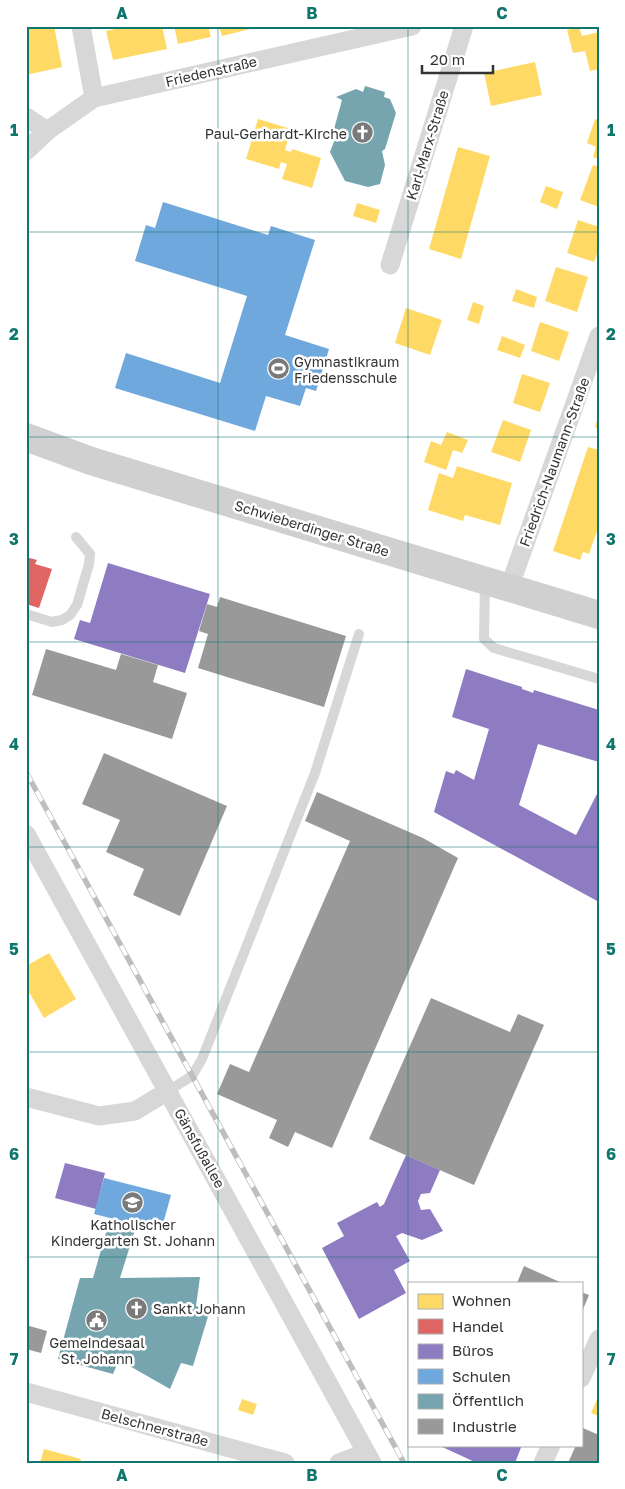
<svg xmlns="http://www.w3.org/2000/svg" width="625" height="1489" viewBox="0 0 625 1489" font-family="'Golos Text',sans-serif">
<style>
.homes{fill:#ffd966}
.shops{fill:#e06666}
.offices{fill:#8e7cc3}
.schools{fill:#6fa8dc}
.public{fill:#76a5af}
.industry{fill:#999}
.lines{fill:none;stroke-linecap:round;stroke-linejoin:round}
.service{stroke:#d7d7d7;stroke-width:10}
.minor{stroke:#d7d7d7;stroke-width:19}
.secondary{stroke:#d0d0d0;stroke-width:28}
.rail-casing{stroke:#bebebe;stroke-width:5.5}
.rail{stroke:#fff;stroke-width:4;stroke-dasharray:11;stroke-linecap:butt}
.grid{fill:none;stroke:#0f766e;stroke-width:1;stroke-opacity:0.55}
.labels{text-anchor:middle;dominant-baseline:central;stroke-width:5;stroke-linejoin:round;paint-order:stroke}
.street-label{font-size:14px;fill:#333;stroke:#fff}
.poi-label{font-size:14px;fill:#333;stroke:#fff;text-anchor:start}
.neatline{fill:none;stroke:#0f766e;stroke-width:2}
.grid-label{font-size:16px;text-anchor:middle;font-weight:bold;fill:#0f766e}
</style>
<rect width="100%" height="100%" fill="#fff"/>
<g class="homes">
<path d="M26 26H54L62 67 26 75V59L29 58 26 46Z"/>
<path d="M130 26H162L167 49 113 60 106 31Z"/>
<path d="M174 26H208L211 37 178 44Z"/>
<path d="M219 26H253L254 28 222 36Z"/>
<path d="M579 27 582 36 599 32V69L590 71 585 51 573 53 567 30Z"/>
<path d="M535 62 542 95 491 106 484 73Z"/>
<path d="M258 119 291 129 285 150 291 152 292 149 321 158 312 188 282 179 287 164 281 162 279 169 246 159Z"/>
<path d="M595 119 599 120V159L593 157 596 147 587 143Z"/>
<path d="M458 147 490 156 461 259 429 249Z"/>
<path d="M593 165 599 167V207L580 200Z"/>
<path d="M546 186 563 192 557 209 540 202Z"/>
<path d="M357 203 380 210 376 223 353 216Z"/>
<path d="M578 220 599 227V248L594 262 567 253Z"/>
<path d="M556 267 588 277 577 312 545 301Z"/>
<path d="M516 289 537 297 534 308 512 301Z"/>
<path d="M473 302 484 306 479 324 467 320Z"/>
<path d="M406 308 442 320 430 355 395 343Z"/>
<path d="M540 322 569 332 559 361 531 351Z"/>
<path d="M502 336 525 345 520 358 497 350Z"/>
<path d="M522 374 550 383 540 412 513 403Z"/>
<path d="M598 417H599V429L595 427Z"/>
<path d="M503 420 531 430 520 462 491 452Z"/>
<path d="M447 432 468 440 462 453 453 450 446 470 424 462 431 441 441 445Z"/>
<path d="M588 447 599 450V525L589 554 583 552 580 560 553 551Z"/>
<path d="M457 466 512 483 500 525 465 515 463 521 428 510 439 473 453 478Z"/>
<path d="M49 953 76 999 44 1018 26 987V966Z"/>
<path d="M599 1395V1416L591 1413Z"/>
<path d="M242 1399 257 1404 253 1415 238 1410Z"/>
<path d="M44 1449 81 1459 80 1463H40Z"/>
</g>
<path class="shops" d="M26 557 37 560 35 564 52 569 39 608 26 604Z"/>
<g class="offices">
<path d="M108 563 210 594 185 673 74 639 80 620 90 623Z"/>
<path d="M466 669 522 687V689L528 691 533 693 534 690 599 710V762L538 744 519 805 576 835 599 790V902L434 812 446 771 454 774 456 770 474 780 489 729 452 717Z"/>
<path d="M406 1155 440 1170 430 1193 421 1194 418 1201 421 1210 430 1209 443 1231 422 1240 402 1233 396 1236 410 1261 394 1270 406 1293 359 1319 322 1248 344 1236 337 1223 377 1202 380 1207 384 1204Z"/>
<path d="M65 1163 105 1173 96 1209 55 1198Z"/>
<path d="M438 1445H522L515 1463H477Z"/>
</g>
<g class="schools">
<path d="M163 202 268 235 271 226 315 240 285 335 329 349 316 391 306 388 300 406 266 396 255 431 115 388 126 353 220 383 247 296 135 261 146 225 155 228Z"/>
<path d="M104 1178 171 1195 161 1231 137 1225 134 1233 108 1226 110 1218 94 1214Z"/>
</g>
<g class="public">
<path d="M365 86 385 92 384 97 390 99 396 113 385 149 382 151 385 165 380 184 368 187 345 181 330 152 335 139 338 137 334 129 342 100 336 97 356 89 363 92Z"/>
<path d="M108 1226 134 1233 120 1278 200 1277 196 1306 210 1310 193 1366 181 1363 170 1389 119 1360 113 1374 58 1359 80 1278H93Z"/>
</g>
<g class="industry">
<path d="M220 597 346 636 324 707 198 668 208 634 199 631 207 604 217 607Z"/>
<path d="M46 649 116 670 121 654 158 665 153 682 187 693 172 739 32 695Z"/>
<path d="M104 753 227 806 180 916 133 895 144 869 106 852 120 820 82 804Z"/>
<path d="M317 792 423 838 458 858 332 1148 295 1132 288 1147 269 1138 277 1120 217 1094 230 1064 249 1072 350 841 305 821Z"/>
<path d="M431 998 510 1032 518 1014 544 1025 474 1185 369 1139Z"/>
<path d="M524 1266 562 1283H517Z"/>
<path d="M581 1292 589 1295 581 1314Z"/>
<path d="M26 1325 47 1331 41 1353 26 1349Z"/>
<path d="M583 1428 599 1435V1463H568L576 1445H581V1432Z"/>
</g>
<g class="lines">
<g class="service">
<path d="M485 581 484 639 494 648 599 679"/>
<path d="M26 614 52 622 62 620 70 615 77 605 89 564 90 554 76 537"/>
<path d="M168 1091 192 1076 202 1059 315 773 359 634"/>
</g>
<g class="minor">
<path d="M81 26 94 98"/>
<path d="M26 117 47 131"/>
<path d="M26 151 47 131 94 98 412 26"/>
<path d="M390 265 464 26"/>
<path d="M509 588 599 336"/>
<path d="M26 834 372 1463"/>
<path d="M26 1097 99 1116 135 1111 168 1091"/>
<path d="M581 1378 599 1339"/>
<path d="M26 1392 285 1463"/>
<path d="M339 1463 366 1453"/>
<path d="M543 1463 551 1445"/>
</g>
<path class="secondary" d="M26 437 91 461 599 615"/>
<defs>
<path id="rail" d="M26 772 404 1463"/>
</defs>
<use href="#rail" class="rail-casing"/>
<use href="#rail" class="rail"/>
</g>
<path class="grid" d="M218 26V1463M408 26V1463M26 232H599M26 437H599M26 642H599M26 847H599M26 1052H599M26 1257H599"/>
<defs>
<symbol id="church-disc" viewBox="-11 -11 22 22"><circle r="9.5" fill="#7a7a7a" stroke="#fff"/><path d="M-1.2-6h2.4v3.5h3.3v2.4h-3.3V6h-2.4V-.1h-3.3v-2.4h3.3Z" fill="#fff"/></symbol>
<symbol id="stadium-disc" viewBox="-11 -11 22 22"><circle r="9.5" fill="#7a7a7a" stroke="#fff"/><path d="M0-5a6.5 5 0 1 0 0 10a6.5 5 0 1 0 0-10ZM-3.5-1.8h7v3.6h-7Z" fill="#fff"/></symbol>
<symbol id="school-disc" viewBox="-11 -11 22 22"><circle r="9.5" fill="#7a7a7a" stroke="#fff"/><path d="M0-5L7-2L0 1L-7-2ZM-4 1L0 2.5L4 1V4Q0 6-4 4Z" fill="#fff"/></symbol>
<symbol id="civic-disc" viewBox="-11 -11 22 22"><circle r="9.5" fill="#7a7a7a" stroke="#fff"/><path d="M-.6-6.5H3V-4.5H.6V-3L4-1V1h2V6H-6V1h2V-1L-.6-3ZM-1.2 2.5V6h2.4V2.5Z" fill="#fff"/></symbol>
</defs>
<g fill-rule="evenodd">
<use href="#church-disc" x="350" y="120" width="25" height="25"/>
<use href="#stadium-disc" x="266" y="356" width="25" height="25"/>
<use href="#school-disc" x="120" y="1190" width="25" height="25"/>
<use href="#church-disc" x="124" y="1296" width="25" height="25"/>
<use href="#civic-disc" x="84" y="1308" width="25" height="25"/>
</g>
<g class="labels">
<g class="street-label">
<text transform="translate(211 71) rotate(-13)">Friedenstraße</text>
<text transform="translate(427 145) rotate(-73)">Karl-Marx-Straße</text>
<text transform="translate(554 462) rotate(-70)">Friedrich-Naumann-Straße</text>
<text transform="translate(312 528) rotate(17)">Schwieberdinger Straße</text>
<text transform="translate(200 1148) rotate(61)">Gänsfußallee</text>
<text transform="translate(155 1427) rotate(15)">Belschnerstraße</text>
</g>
<g class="poi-label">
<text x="347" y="133" text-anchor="end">Paul-Gerhardt-Kirche</text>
<text x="294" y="361">Gymnastikraum<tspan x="294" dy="16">Friedensschule</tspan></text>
<text x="133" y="1224" text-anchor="middle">Katholischer<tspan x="133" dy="16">Kindergarten St. Johann</tspan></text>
<text x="153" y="1308">Sankt Johann</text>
<text x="97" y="1342" text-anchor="middle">Gemeindesaal<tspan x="97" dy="16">St. Johann</tspan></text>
</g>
</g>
<rect width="625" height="1489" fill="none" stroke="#ffffff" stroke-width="55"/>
<rect x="408" y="1282" width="175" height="165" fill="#ffffff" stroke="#adadad"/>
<rect x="418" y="1294" width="25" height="15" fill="#ffd966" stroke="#adadad"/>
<text x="452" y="1306" font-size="15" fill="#333333">Wohnen</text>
<rect x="418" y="1319" width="25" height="15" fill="#e06666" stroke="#adadad"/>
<text x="452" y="1332" font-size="15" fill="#333333">Handel</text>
<rect x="418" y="1344" width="25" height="15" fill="#8e7cc3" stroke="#adadad"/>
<text x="452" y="1356" font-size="15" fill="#333333">Büros</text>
<rect x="418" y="1369" width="25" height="15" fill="#6fa8dc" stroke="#adadad"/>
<text x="452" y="1382" font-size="15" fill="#333333">Schulen</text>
<rect x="418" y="1394" width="25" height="15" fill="#76a5af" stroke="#adadad"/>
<text x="452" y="1406" font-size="15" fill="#333333">Öffentlich</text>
<rect x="418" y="1419" width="25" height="15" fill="#999999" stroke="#adadad"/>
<text x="452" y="1432" font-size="15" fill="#333333">Industrie</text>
<path d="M422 65v8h71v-8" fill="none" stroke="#333333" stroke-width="2.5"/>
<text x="430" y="65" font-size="15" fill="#333333" stroke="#ffffff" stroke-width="4" paint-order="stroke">20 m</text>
<rect x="28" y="28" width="570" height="1434" class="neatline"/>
<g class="grid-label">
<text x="122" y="19">A</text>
<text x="312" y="19">B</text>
<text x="502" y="19">C</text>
<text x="14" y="136">1</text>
<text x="611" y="136">1</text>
<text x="14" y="340">2</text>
<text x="611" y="340">2</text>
<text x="14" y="545">3</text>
<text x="611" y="545">3</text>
<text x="14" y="750">4</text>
<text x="611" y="750">4</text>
<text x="14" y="955">5</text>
<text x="611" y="955">5</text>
<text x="14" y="1160">6</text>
<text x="611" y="1160">6</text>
<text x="14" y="1365">7</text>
<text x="611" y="1365">7</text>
<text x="122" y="1481">A</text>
<text x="312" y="1481">B</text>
<text x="502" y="1481">C</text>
</g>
</svg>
